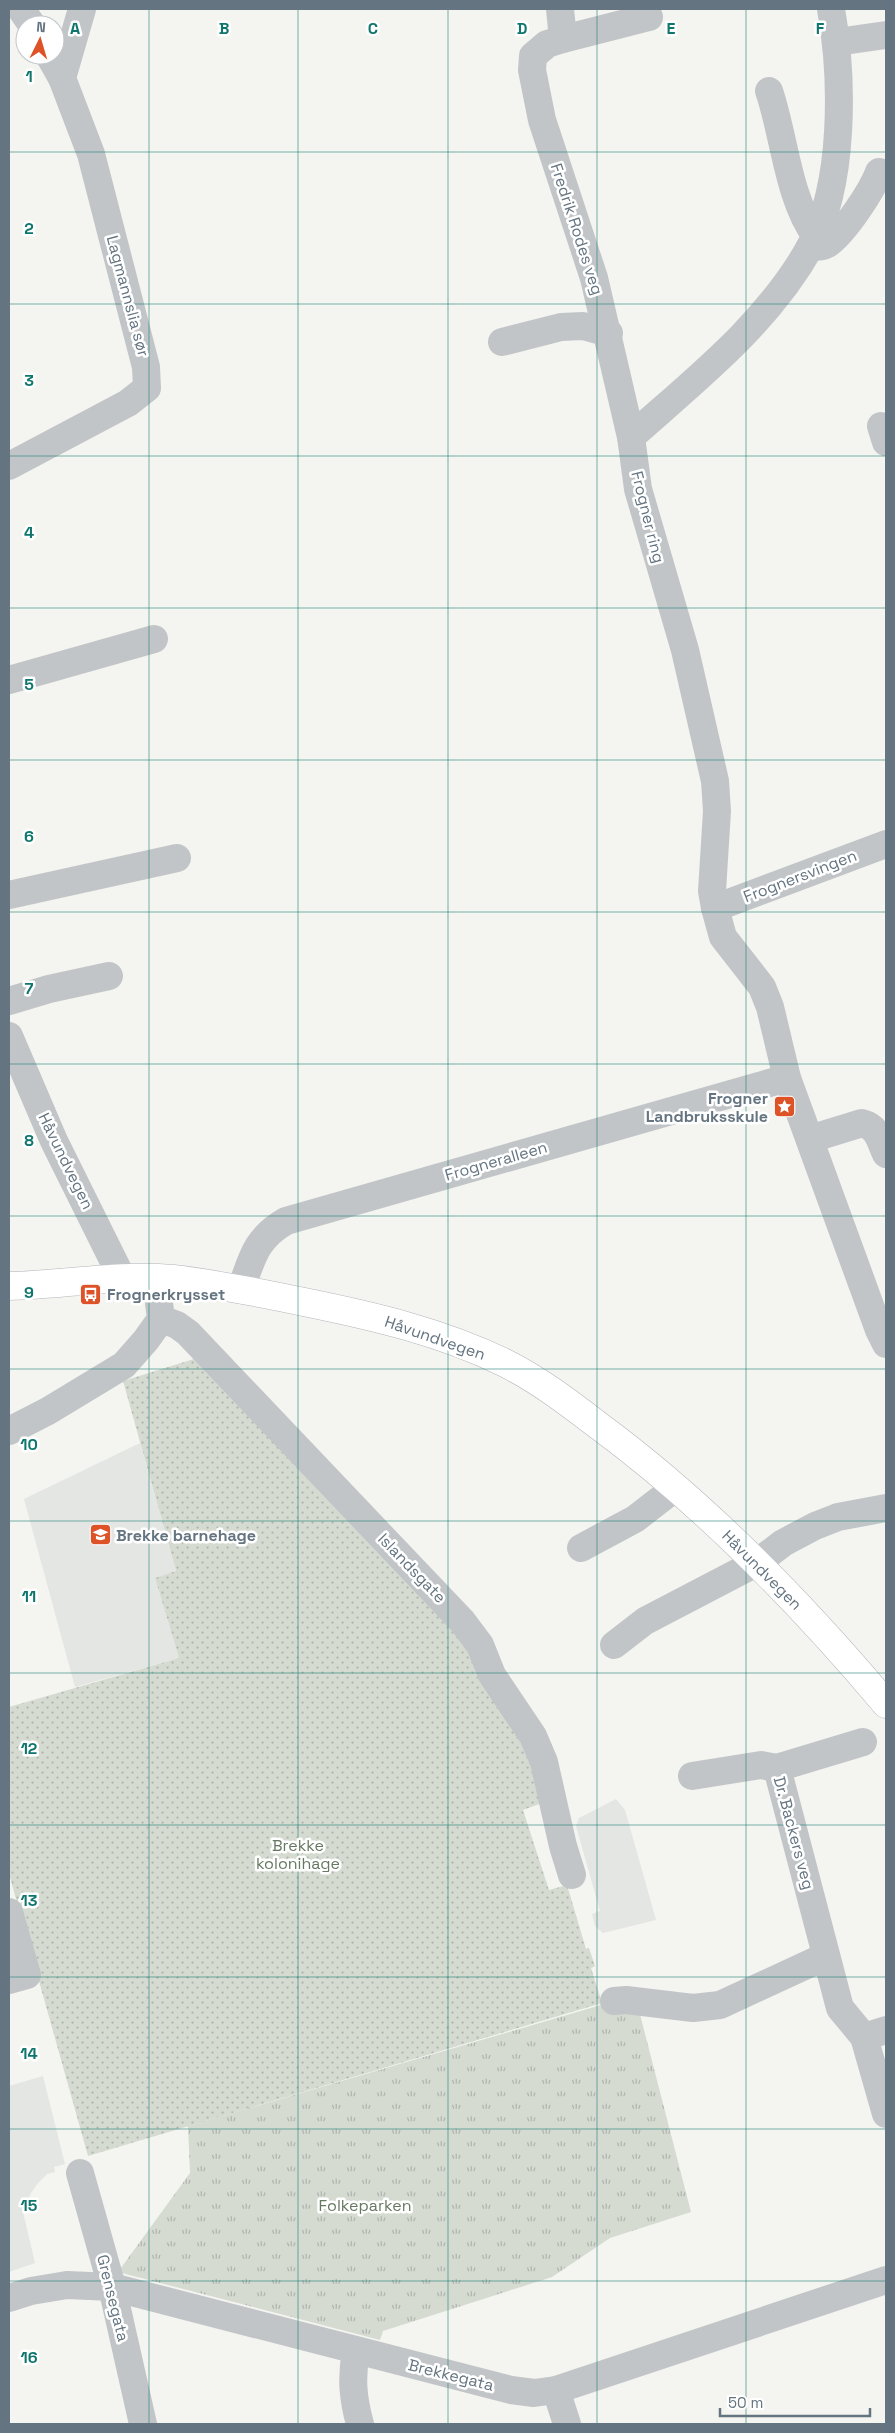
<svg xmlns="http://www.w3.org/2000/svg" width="895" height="2433" viewBox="0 0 895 2433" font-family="'Space Grotesk',sans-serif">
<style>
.built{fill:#e4e6e4}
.grass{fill:url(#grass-dots)}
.park{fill:url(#park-tufts)}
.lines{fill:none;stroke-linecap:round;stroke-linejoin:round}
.major-casing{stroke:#b2b7ba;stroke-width:29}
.minor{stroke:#c2c5c8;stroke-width:28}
.major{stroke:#fff;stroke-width:28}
.grid{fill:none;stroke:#0f766e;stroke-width:1;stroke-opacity:0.55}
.labels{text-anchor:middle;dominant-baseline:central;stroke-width:5;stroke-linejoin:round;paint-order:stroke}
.street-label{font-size:16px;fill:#647480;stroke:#fff}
.poi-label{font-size:16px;font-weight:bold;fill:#647480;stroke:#fff;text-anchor:start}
.park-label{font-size:16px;fill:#677862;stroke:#fff}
.grid-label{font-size:16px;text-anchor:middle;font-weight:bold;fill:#0f766e;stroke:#fff;stroke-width:5;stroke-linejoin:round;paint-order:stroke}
</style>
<defs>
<pattern id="grass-dots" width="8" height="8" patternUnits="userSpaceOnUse" patternTransform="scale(1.25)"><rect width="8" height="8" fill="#d5dbd1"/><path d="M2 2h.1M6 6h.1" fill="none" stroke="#b0b6af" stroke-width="1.8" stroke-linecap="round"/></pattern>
<pattern id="park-tufts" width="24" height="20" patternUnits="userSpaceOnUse" patternTransform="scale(1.25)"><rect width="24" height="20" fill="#d5dbd1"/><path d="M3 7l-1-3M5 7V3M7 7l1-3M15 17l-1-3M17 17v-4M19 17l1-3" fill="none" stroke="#b0b6af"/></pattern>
</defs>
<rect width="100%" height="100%" fill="#f4f4f0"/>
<g class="built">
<path d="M140 1443 176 1572 155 1578 179 1658 75 1687 24 1499Z"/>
<path d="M616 1799 625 1810 656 1920 603 1933 595 1926 592 1914 600 1911 576 1826 579 1818Z"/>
<path d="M43 2076 65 2164 54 2167 55 2172 47 2174 38 2183 31 2193 23 2212 35 2263 9 2272V2086Z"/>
</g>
<path class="grass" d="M197 1358 469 1645 525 1738 545 1802 523 1810 549 1890 567 1885 586 1949 589 1948 595 1966 591 1968 602 2003 88 2156 9 1874V1707L179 1658 155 1578 176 1571 123 1381Z"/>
<path class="park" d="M635 1995 691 2212 610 2238 552 2277 383 2331 380 2340 118 2272 190 2173 188 2126Z"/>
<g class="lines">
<defs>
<path id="major" d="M9 1286C63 1285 118 1274 173 1279 217 1284 261 1293 304 1302 373 1316 442 1332 505 1363 539 1380 569 1403 599 1426 706 1505 800 1602 886 1704"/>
</defs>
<use href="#major" class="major-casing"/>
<g class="minor">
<path d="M21 9 32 25"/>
<path d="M560 9 563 39 547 44 533 56 532 70 542 120 594 278 631 437"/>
<path d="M831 9C843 77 845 185 810 247 767 324 696 379 631 437L638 489 685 650 715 781 717 811 712 891 715 908 723 937 762 987 770 1007 787 1078 879 1330 886 1344"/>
<path d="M563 39 649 17"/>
<path d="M837 42 886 35"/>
<path d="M62 78 82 9"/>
<path d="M769 91C784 134 788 199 816 236"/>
<path d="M810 247C817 247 824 247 829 243 845 231 872 191 879 172"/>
<path d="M502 342 561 327 583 326 609 333"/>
<path d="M881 426 886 442"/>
<path d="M9 466 128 403 147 388 146 367 91 154 62 78 49 55"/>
<path d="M9 680 154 639"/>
<path d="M9 895 177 858"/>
<path d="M715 908 886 844"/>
<path d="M9 1001 49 989 109 976"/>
<path d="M9 1036 54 1141 122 1278"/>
<path d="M810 1139 862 1123C878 1127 880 1141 886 1154"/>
<path d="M241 1289C252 1258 256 1238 286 1221L787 1078"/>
<path d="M161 1319 177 1325 188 1333 462 1621 480 1645 492 1675 533 1736 544 1762 563 1846 572 1875"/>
<path d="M9 1431 48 1411 124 1365 146 1340 161 1319 156 1279"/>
<path d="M581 1548 635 1519 675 1488"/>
<path d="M614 1645 645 1621 758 1562 783 1543 815 1526 838 1517 886 1508"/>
<path d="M863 1742 777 1768 840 2008 864 2037 886 2114"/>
<path d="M692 1776 761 1765 777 1768"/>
<path d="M9 1912 27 1975 9 1980"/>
<path d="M614 2001 626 2000 693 2008 720 2005 826 1956"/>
<path d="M864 2037 886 2030"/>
<path d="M80 2173 112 2287 143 2424"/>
<path d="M9 2298 31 2291 67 2285 112 2287 511 2390 534 2393 556 2390 886 2280"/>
<path d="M356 2352C351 2378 353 2399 360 2424"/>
<path d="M556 2390 567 2424"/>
</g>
<use href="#major" class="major"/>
</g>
<path class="grid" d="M149 9V2424M298 9V2424M448 9V2424M597 9V2424M746 9V2424M9 152H886M9 304H886M9 456H886M9 608H886M9 760H886M9 912H886M9 1064H886M9 1216H886M9 1369H886M9 1521H886M9 1673H886M9 1825H886M9 1977H886M9 2129H886M9 2281H886"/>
<defs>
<symbol id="sight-square" viewBox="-11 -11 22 22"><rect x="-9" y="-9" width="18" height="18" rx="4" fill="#dd5227" stroke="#fff"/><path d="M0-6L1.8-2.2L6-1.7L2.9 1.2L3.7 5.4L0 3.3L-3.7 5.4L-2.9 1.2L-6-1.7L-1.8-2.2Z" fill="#fff"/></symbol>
<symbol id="bus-square" viewBox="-11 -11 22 22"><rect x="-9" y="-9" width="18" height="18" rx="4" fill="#dd5227" stroke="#fff"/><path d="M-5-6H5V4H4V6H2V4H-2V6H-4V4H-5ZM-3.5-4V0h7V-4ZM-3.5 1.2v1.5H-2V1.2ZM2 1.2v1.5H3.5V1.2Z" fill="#fff"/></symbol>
<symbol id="school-square" viewBox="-11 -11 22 22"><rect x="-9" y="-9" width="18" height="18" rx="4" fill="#dd5227" stroke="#fff"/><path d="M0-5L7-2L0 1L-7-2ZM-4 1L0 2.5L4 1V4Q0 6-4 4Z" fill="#fff"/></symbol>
</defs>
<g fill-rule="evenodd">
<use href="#sight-square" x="772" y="1094" width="25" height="25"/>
<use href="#bus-square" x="78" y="1282" width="25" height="25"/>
<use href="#school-square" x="88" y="1522" width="25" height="25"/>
</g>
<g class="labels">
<g class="street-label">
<text transform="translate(577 229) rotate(72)">Fredrik Rodes veg</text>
<text transform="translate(128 296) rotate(75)">Lagmannslia sør</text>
<text transform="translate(648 517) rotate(76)">Frogner ring</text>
<text transform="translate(800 876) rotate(-21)">Frognersvingen</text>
<text transform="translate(66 1161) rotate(64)">Håvundvegen</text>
<text transform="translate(496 1161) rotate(-16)">Frogneralleen</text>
<text transform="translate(435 1338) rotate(19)">Håvundvegen</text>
<text transform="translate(412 1568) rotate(46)">Islandsgate</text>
<text transform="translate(762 1570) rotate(45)">Håvundvegen</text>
<text transform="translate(794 1833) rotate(75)">Dr. Backers veg</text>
<text transform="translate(113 2298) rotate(76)">Grensegata</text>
<text transform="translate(451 2375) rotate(14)">Brekkegata</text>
</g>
<g class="poi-label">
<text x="768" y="1098" text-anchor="end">Frogner<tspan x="768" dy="18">Landbruksskule</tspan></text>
<text x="107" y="1294">Frognerkrysset</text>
<text x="116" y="1535">Brekke barnehage</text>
</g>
<g class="park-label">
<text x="298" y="1845">Brekke<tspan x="298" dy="18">kolonihage</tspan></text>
<text x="365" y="2205">Folkeparken</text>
</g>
</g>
<g class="grid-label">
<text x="75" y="34">A</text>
<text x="224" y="34">B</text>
<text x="373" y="34">C</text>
<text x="522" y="34">D</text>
<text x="671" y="34">E</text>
<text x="820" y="34">F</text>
<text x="29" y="82">1</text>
<text x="29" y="234">2</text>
<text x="29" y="386">3</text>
<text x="29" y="538">4</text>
<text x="29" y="690">5</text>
<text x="29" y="842">6</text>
<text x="29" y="994">7</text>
<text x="29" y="1146">8</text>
<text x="29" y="1298">9</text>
<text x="29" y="1450">10</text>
<text x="29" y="1602">11</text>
<text x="29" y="1754">12</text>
<text x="29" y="1906">13</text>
<text x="29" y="2059">14</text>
<text x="29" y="2211">15</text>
<text x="29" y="2363">16</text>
</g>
<rect width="895" height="2433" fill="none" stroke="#647480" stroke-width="20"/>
<g transform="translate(40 40) rotate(5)"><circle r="24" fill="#ffffff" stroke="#c1c7cc"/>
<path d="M0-4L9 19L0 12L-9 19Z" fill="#dd5227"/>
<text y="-8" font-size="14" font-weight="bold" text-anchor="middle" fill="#647480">N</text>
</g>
<path d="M720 2408v8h150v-8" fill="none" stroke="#647480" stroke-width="2.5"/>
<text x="728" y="2408" font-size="15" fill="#647480" stroke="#ffffff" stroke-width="4" paint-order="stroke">50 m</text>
</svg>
